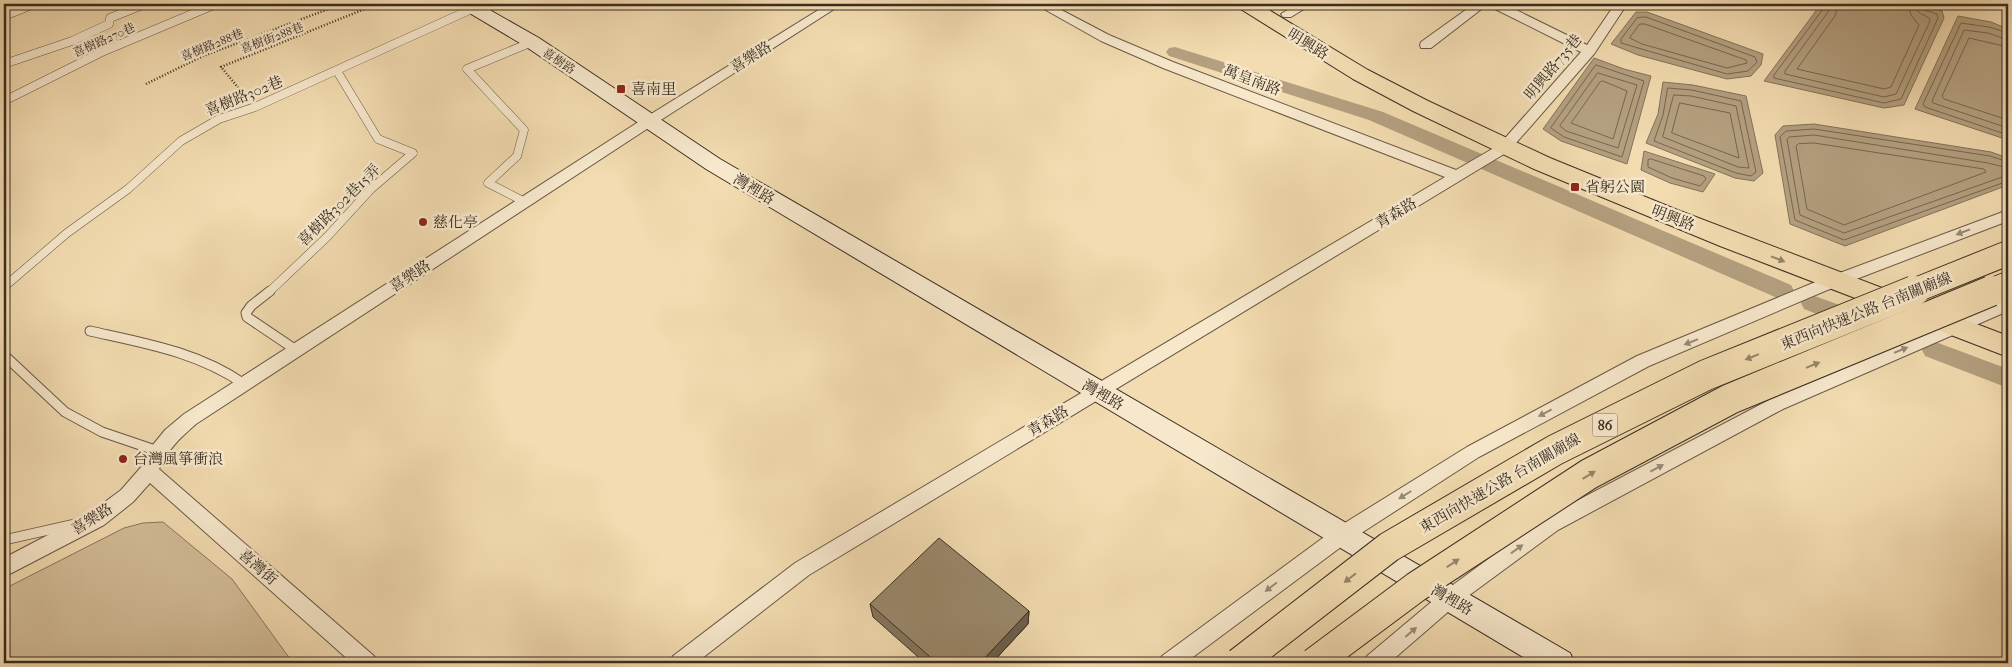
<svg xmlns="http://www.w3.org/2000/svg" width="2012" height="667" viewBox="0 0 2012 667" font-family="'IM FELL French Canon','Noto Serif TC',serif">
<style>
.green{fill:#d3be99;stroke:#86765e}
.water{fill:#b4a080;stroke:#83725a}
.lines{fill:none;stroke-linecap:round;stroke-linejoin:round}
.shore{stroke:#766651;stroke-width:1}
.canal{fill:#b4a080;fill-rule:evenodd}
.lane-far1-casing{stroke:#685946;stroke-width:9}
.lane-casing{stroke:#685946;stroke-width:11}
.street-casing{stroke:#685946;stroke-width:2}
.secondary-casing{stroke:#392d22;stroke-width:2}
.primary-casing{stroke:#392d22;stroke-width:2}
.path{stroke:#392d22;stroke-width:2.5;stroke-dasharray:1 2;stroke-linecap:butt}
.lane-far1{stroke:#f7e8cc;stroke-width:8}
.lane{stroke:#f7e8cc;stroke-width:9}
.street{fill:#f7e8cc;fill-rule:evenodd}
.secondary{fill:#f7e8cc;fill-rule:evenodd}
.primary{fill:#f3dcb1;fill-rule:evenodd}
.highway-bridge-far1-casing{stroke:#392d22;stroke-width:26;stroke-linecap:butt}
.highway-bridge-casing{stroke:#392d22;stroke-width:32;stroke-linecap:butt}
.highway-bridge-far1{stroke:#f3dcb1;stroke-width:24}
.highway-bridge{stroke:#f3dcb1;stroke-width:30}
.wall{fill:#84755d;stroke:#392d22}
.shaded-wall{fill:#6c5f4c;stroke:#392d22}
.building{fill:#9a886c;stroke:#392d22}
.oneway{fill:#988a77}
.oneway2{fill:#96846a}
.poi-dot{fill:#8f2418;stroke:#f7e8cc;stroke-width:2}
.labels{text-anchor:middle;dominant-baseline:central;stroke-width:5;stroke-linejoin:round;paint-order:stroke}
.far-street-label{font-size:12px;fill:#392d22;stroke:#f7e8cc}
.shield{fill:#f7e8cc;stroke:#726555;stroke-width:1}
.shield-label{font-size:14px;font-weight:bold;fill:#392d22}
.street-label{font-size:15px;fill:#392d22;stroke:#f7e8cc}
.poi-label{font-size:15px;fill:#392d22;stroke:#f7e8cc;text-anchor:start}
</style>
<rect width="100%" height="100%" fill="#f3dcb1"/>
<filter id="stains"><feTurbulence type="fractalNoise" baseFrequency=".004" numOctaves="4"/><feColorMatrix values="0 0 0 0 .2 0 0 0 0 .09 0 0 0 0 .02 0 0 0 .5 -.17"/></filter>
<radialGradient id="worn" r=".72"><stop offset=".6" stop-color="#630" stop-opacity="0"/><stop offset="1" stop-color="#630" stop-opacity=".3"/></radialGradient>
<path class="green" d="M163 522 232 579 293 663H4V589L124 528 143 523Z"/>
<g class="water">
<path d="M1821 4H1920L1942 11 1944 18 1904 105 1884 108 1764 81Z"/>
<path d="M1636 12H1647L1763 54 1761 65 1751 76 1727 79 1638 55 1611 44Z"/>
<path d="M1958 16 1991 22 2008 29V140L1915 109Z"/>
<path d="M1594 58 1624 69 1651 76 1627 164 1561 141 1543 129Z"/>
<path d="M1663 82 1693 85 1746 96 1763 173 1754 181 1735 178 1646 143 1658 114Z"/>
<path d="M1814 124 1991 152 2008 158V185L1845 246 1790 224 1775 135 1783 126Z"/>
<path d="M1644 151 1715 174 1703 192 1670 183 1641 170Z"/>
</g>
<g class="lines">
<g class="shore">
<path d="M1824 4 1823 9 1774 75V78L1884 103 1901 99 1938 18 1937 14 1924 10 1922 4"/>
<path d="M1831 4 1828 12 1785 71V74L1884 97 1896 94 1930 21 1929 18 1918 12 1916 4"/>
<path d="M1838 4 1835 16 1797 69 1884 89 1891 87 1919 25 1911 15 1908 4"/>
<path d="M1646 17 1755 57 1757 62 1748 71 1727 74 1621 43V39L1637 18Z"/>
<path d="M1640 24H1645L1746 60 1747 63 1727 68 1642 44 1630 38Z"/>
<path d="M2008 33 1989 27 1961 23 1923 104 1925 107 2008 135"/>
<path d="M2008 40 1988 33 1964 30 1932 101 1933 103 2008 128"/>
<path d="M2008 47 1969 38 1942 96 1944 99 2008 120"/>
<path d="M1596 65 1644 81 1622 157 1564 137 1551 128Z"/>
<path d="M1598 73 1637 85 1618 148 1566 131 1560 126Z"/>
<path d="M1603 81 1627 91 1613 139 1571 123 1600 82Z"/>
<path d="M1668 88 1692 90 1741 101 1756 172 1751 176 1736 173 1654 141 1663 115Z"/>
<path d="M1674 95 1691 96 1736 106 1749 168 1738 167 1663 137Z"/>
<path d="M1680 103 1730 113 1739 158 1672 133Z"/>
<path d="M1814 143 1984 169 1986 172 1844 225 1807 209 1796 146 1798 144Z"/>
<path d="M1651 159 1704 176 1706 179 1700 186 1672 178 1648 167V160Z"/>
<path d="M2008 162 1990 156 1814 129 1786 131 1780 137 1795 220 1844 240 2008 181"/>
<path d="M2008 168 1988 163 1814 135 1789 137 1787 139 1800 215 1844 233 2008 175"/>
</g>
<g class="canal">
<path d="M1175 47 1383 112 1791 285 1794 291 1791 297 1783 299 1775 297 1369 120 1169 56 1166 52 1169 48Z"/>
<path d="M1812 295 1864 314 1867 320 1864 326 1856 329 1804 309 1801 303 1804 297Z"/>
<path d="M1933 341 2008 369V388L1925 356 1922 350 1925 344Z"/>
</g>
<defs>
<g id="lane-far1">
<path d="M4 16 34 4"/>
<path d="M4 64 72 41 109 24 110 18 145 4"/>
<path d="M4 101 104 51 216 4"/>
<path d="M525 202 488 183 517 156 524 130 467 69 532 42"/>
<path d="M4 287 67 233 128 189 181 141 219 119 255 107 474 8"/>
<path d="M269 292 327 237 371 189 413 153 378 139 337 71"/>
</g>
<g id="lane">
<path d="M270 291 251 306 246 313 247 317 296 350"/>
<path d="M90 331C144 343 198 352 244 384"/>
<path d="M4 355 65 412 102 432 158 451"/>
<path d="M4 540 75 524"/>
</g>
<g id="street">
<path d="M486 4H501L484 15H476L474 12Z"/>
<path d="M828 4H842L653 125 196 424C180 438 168 449 159 469L374 656 377 663H352L150 483 133 502 104 525 4 577V558L90 513 121 490 142 466 152 446 165 430 184 414 643 119Z"/>
<path d="M1035 4H1050L1109 35 1173 62 1456 170 1499 145 1581 52 1491 7 1489 4H1504L1587 45 1615 4H1627L1594 54 1509 151 809 575 696 663H670L673 656 795 563 1445 177 1163 68 1101 41Z"/>
<path d="M1297 4H1312L1291 17H1283L1281 14Z"/>
<path d="M1474 4H1488L1431 48H1421L1420 45 1421 42Z"/>
<path d="M2008 210V221L1825 291 1649 366 1479 457 1349 541 1185 663H1159L1162 656 1335 529 1467 447 1637 356 1813 283Z"/>
<path d="M2008 298V311L1783 409 1558 530 1456 605 1389 663H1364L1367 656 1442 593 1544 518 1771 399Z"/>
</g>
<path id="secondary" d="M458 4H479L539 38 720 159 1570 653 1575 663H1533L706 169 525 46 461 8Z"/>
<path id="primary" d="M1236 4H1259L1368 70 1428 101 1550 158 1675 209 2008 336V357L1720 246 1534 169 1413 111 1353 79 1239 8Z"/>
</defs>
<use href="#lane-far1" class="lane-far1-casing"/>
<use href="#lane" class="lane-casing"/>
<use href="#street" class="street-casing"/>
<use href="#secondary" class="secondary-casing"/>
<use href="#primary" class="primary-casing"/>
<g class="path">
<path d="M146 84 203 56 342 4"/>
<path d="M246 97 221 67 377 4"/>
</g>
<use href="#lane-far1" class="lane-far1"/>
<use href="#lane" class="lane"/>
<use href="#street" class="street"/>
<use href="#secondary" class="secondary"/>
<use href="#primary" class="primary"/>
<defs>
<g id="highway-bridge-far1">
<path d="M1911 292 2008 253"/>
<path d="M1988 292 2008 284"/>
</g>
<g id="highway-bridge">
<path d="M1239 663 1389 547 1555 450 1706 375 1914 291"/>
<path d="M1314 663 1416 587 1589 474 1730 399 1991 291"/>
</g>
</defs>
<use href="#highway-bridge-far1" class="highway-bridge-far1-casing"/>
<use href="#highway-bridge" class="highway-bridge-casing"/>
<use href="#highway-bridge-far1" class="highway-bridge-far1"/>
<use href="#highway-bridge" class="highway-bridge"/>
</g>
<path class="wall" d="M870 604 1029 611 1028 624 992 663H925L873 617Z"/>
<path class="shaded-wall" d="M1029 611 1028 624 992 663H980Z"/>
<path class="building" d="M939 538 1029 611 980 663H937L870 604Z"/>
<defs><path id="oneway-solid" d="M-6-.8H1V-3.2L6.5 0L1 3.2V.8H-6Z" transform="scale(1.25)"/></defs>
<g class="oneway">
<use href="#oneway-solid" transform="translate(1963 232) rotate(159)"/>
<use href="#oneway-solid" transform="translate(1691 342) rotate(158)"/>
<use href="#oneway-solid" transform="translate(1901 350) rotate(-22)"/>
<use href="#oneway-solid" transform="translate(1545 413) rotate(152)"/>
<use href="#oneway-solid" transform="translate(1657 468) rotate(-28)"/>
<use href="#oneway-solid" transform="translate(1405 495) rotate(148)"/>
<use href="#oneway-solid" transform="translate(1517 549) rotate(-36)"/>
<use href="#oneway-solid" transform="translate(1271 587) rotate(143)"/>
<use href="#oneway-solid" transform="translate(1411 632) rotate(-41)"/>
</g>
<g class="oneway2">
<use href="#oneway-solid" transform="translate(1778 259) rotate(21)"/>
<use href="#oneway-solid" transform="translate(1752 357) rotate(158)"/>
<use href="#oneway-solid" transform="translate(1813 365) rotate(-22)"/>
<use href="#oneway-solid" transform="translate(1589 475) rotate(-31)"/>
<use href="#oneway-solid" transform="translate(1453 563) rotate(-33)"/>
<use href="#oneway-solid" transform="translate(1350 578) rotate(142)"/>
</g>
<g class="poi-dot">
<rect x="616" y="84" width="10" height="10" rx="2.5"/>
<rect x="1570" y="182" width="10" height="10" rx="2.5"/>
<circle cx="423" cy="222" r="5"/>
<circle cx="123" cy="459" r="5"/>
</g>
<g class="labels">
<g class="far-street-label">
<text transform="translate(272 38) rotate(-21)">喜樹街288巷</text>
<text transform="translate(104 40) rotate(-24)">喜樹路270巷</text>
<text transform="translate(212 45) rotate(-22)">喜樹路288巷</text>
<text transform="translate(559 61) rotate(34)">喜樹路</text>
</g>
<rect class="shield" x="1592.5" y="413.5" width="25" height="23" rx="4"/>
<g class="shield-label">
<text x="1605" y="425">86</text>
</g>
<g class="street-label">
<text transform="translate(1308 44) rotate(31)">明興路</text>
<text transform="translate(751 57) rotate(-32)">喜樂路</text>
<text transform="translate(1553 67) rotate(-50)">明興路735巷</text>
<text transform="translate(1252 80) rotate(21)">萬皇南路</text>
<text transform="translate(244 96) rotate(-22)">喜樹路302巷</text>
<text transform="translate(754 189) rotate(31)">灣裡路</text>
<text transform="translate(339 205) rotate(-45)">喜樹路302巷15弄</text>
<text transform="translate(1396 213) rotate(-31)">青森路</text>
<text transform="translate(1673 218) rotate(21)">明興路</text>
<text transform="translate(410 276) rotate(-33)">喜樂路</text>
<text transform="translate(1866 311) rotate(-22)">東西向快速公路 台南關廟線</text>
<text transform="translate(1103 395) rotate(30)">灣裡路</text>
<text transform="translate(1048 421) rotate(-31)">青森路</text>
<text transform="translate(1500 483) rotate(-30)">東西向快速公路 台南關廟線</text>
<text transform="translate(92 519) rotate(-32)">喜樂路</text>
<text transform="translate(258 567) rotate(41)">喜灣街</text>
<text transform="translate(1452 600) rotate(30)">灣裡路</text>
</g>
<g class="poi-label">
<text x="631" y="89">喜南里</text>
<text x="1585" y="187">省躬公園</text>
<text x="433" y="222">慈化亭</text>
<text x="133" y="459">台灣風箏衝浪</text>
</g>
</g>
<rect width="2012" height="667" fill="none" stroke="#f3dcb1" stroke-width="20"/>
<rect x="5" y="5" width="2002" height="657" fill="none" stroke="#392d22" stroke-width="2.5"/>
<rect x="10" y="10" width="1992" height="647" fill="none" stroke="#392d22"/>
<rect width="100%" height="100%" filter="url(#stains)"/>
<rect width="100%" height="100%" fill="url(#worn)"/>
</svg>
